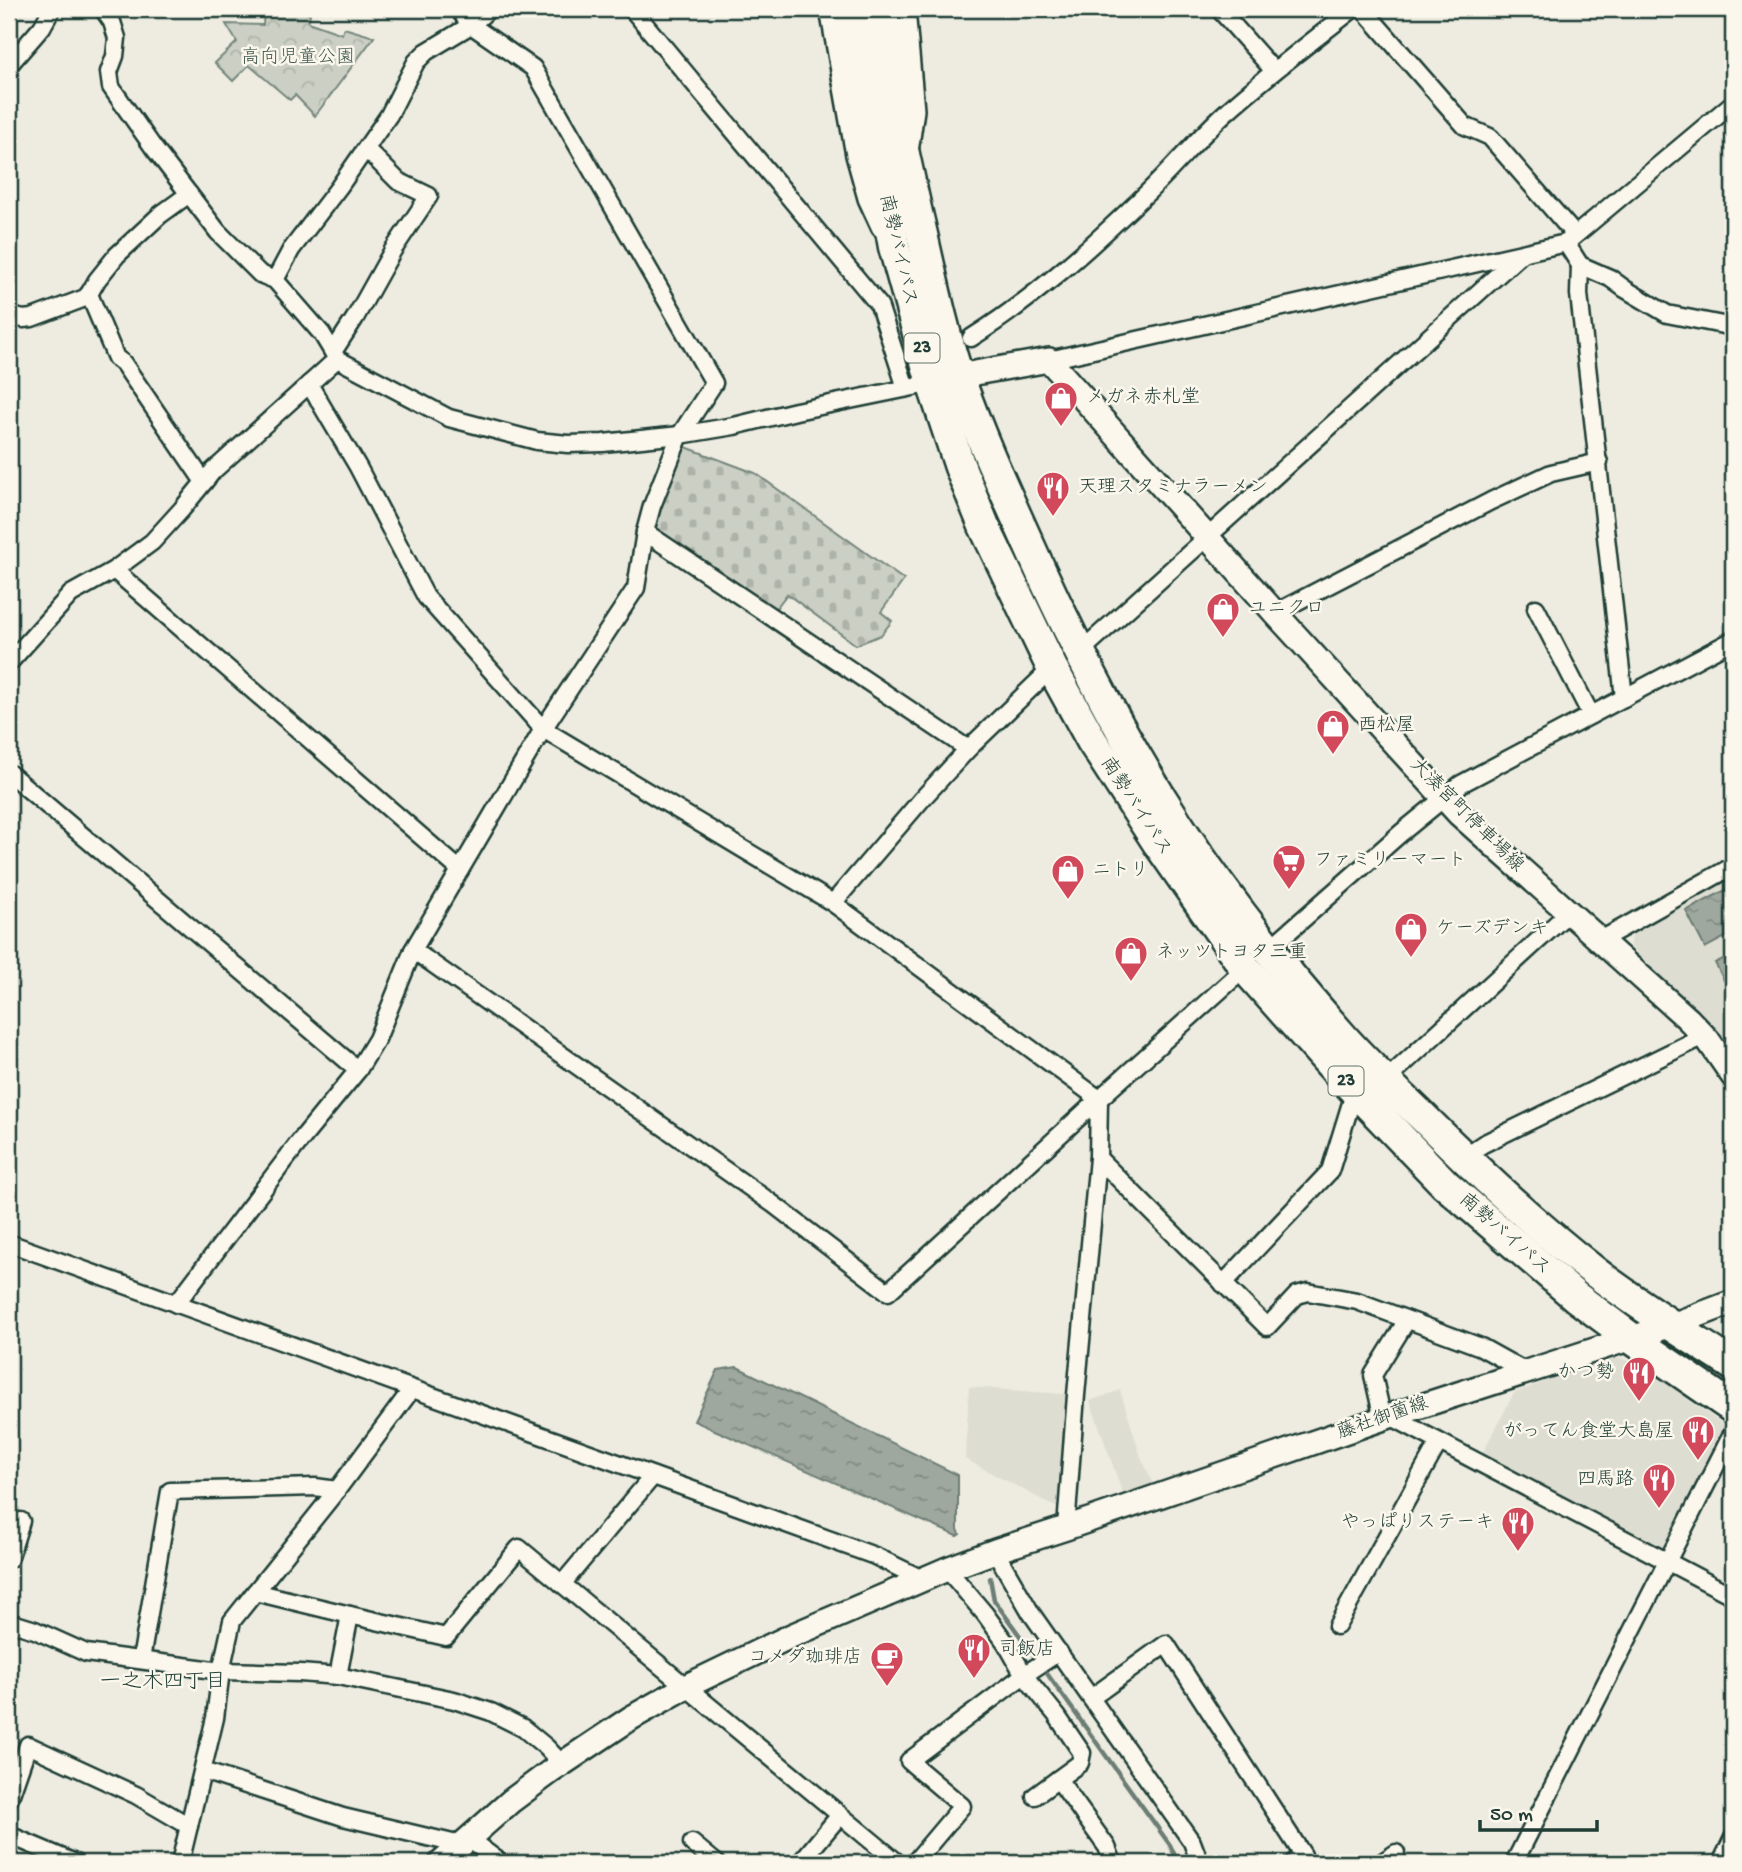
<svg xmlns="http://www.w3.org/2000/svg" width="1742" height="1872" viewBox="0 0 1742 1872" font-family="'Gochi Hand','Klee One',sans-serif">
<style>
.built{fill:#ddddd2}
.cemetery{fill:url(#cemetery-stones);stroke:#75867c;stroke-width:2}
.park{fill:url(#park-crowns);stroke:#75867c;stroke-width:2}
.water{fill:url(#water-ripples);stroke:#6c7d74;stroke-width:2}
.lines{fill:none;stroke-linecap:round;stroke-linejoin:round}
.stream{stroke:#6c7d74;stroke-width:4.5}
.street-casing{stroke:#1f3d34;stroke-width:21}
.secondary-casing{stroke:#1f3d34;stroke-width:28}
.highway-casing{stroke:#1f3d34;stroke-width:35}
.street{stroke:#fbf7ec;stroke-width:16}
.secondary{stroke:#fbf7ec;stroke-width:23}
.highway{stroke:#fbf7ec;stroke-width:30}
.labels{text-anchor:middle;dominant-baseline:central;stroke-width:5;stroke-linejoin:round;paint-order:stroke}
.shield{fill:#fbf7ec;stroke:#61756b;stroke-width:2}
.shield-label{font-size:18px;font-weight:bold;fill:#1f3d34}
.park-label{font-size:19px;fill:#415a51;stroke:#fbf7ec}
.street-label{font-size:19px;fill:#1f3d34;stroke:#fbf7ec}
.poi-label{font-size:19px;fill:#1f3d34;stroke:#fbf7ec;text-anchor:start}
.neighbourhood-label{font-size:21px;fill:#1f3d34;stroke:#fbf7ec}
</style>
<defs>
<pattern id="cemetery-stones" width="16" height="16" patternUnits="userSpaceOnUse" patternTransform="scale(1.75)"><rect width="16" height="16" fill="#cbcfc4"/><path d="M2 7V4a2 2 0 0 1 4 0v3zM10 15v-3a2 2 0 0 1 4 0v3z" fill="#aeb3a9"/></pattern>
<pattern id="park-crowns" width="20" height="18" patternUnits="userSpaceOnUse" patternTransform="scale(1.75)"><rect width="20" height="18" fill="#cbcfc4"/><path d="M2 6a3 3 0 1 1 6 0M12 15a3 3 0 1 1 6 0" fill="none" stroke="#aeb3a9"/></pattern>
<pattern id="water-ripples" width="26" height="14" patternUnits="userSpaceOnUse" patternTransform="scale(1.75)"><rect width="26" height="14" fill="#9fa89f"/><path d="M2 4q2-2 4 0t4 0M15 11q2-2 4 0t4 0" fill="none" stroke="#818a82"/></pattern>
</defs>
<rect width="100%" height="100%" fill="#eeece1"/>
<filter id="ink" filterUnits="userSpaceOnUse"><feTurbulence type="fractalNoise" baseFrequency=".0143" numOctaves="2"/><feDisplacementMap in="SourceGraphic" scale="14" xChannelSelector="R" yChannelSelector="G"/><feConvolveMatrix kernelMatrix="1 2 1 2 8 2 1 2 1" color-interpolation-filters="sRGB"/></filter>
<g filter="url(#ink)">
<g class="built">
<path d="M1733 877V1062L1713 1029 1631 947 1632 931Z"/>
<path d="M1612 1357 1637 1363 1728 1428 1667 1555 1480 1458 1514 1393Z"/>
<path d="M969 1387 1076 1395 1067 1513 965 1459Z"/>
<path d="M1120 1390 1141 1457 1153 1483 1123 1494 1090 1401Z"/>
</g>
<path class="cemetery" d="M683 446 755 473 904 580 881 612 892 621 881 635 856 645 787 594 774 611 655 534 653 523Z"/>
<path class="park" d="M264 9H298L310 14 308 22 342 34 344 28 374 37 315 116 295 95 290 100 249 65 233 81 215 63 237 42 226 24 263 25Z"/>
<g class="water">
<path d="M1733 886V933L1705 948 1686 911Z"/>
<path d="M1733 954V986L1728 988 1715 963Z"/>
<path d="M737 1367 958 1475V1529L960 1534 957 1536 694 1421 718 1370Z"/>
</g>
<g class="lines">
<g class="stream">
<path d="M990 1578 994 1600 1038 1661"/>
<path d="M1043 1668 1170 1845 1178 1863"/>
</g>
<defs>
<g id="street">
<path d="M103 9 112 22 117 38 115 56 109 72 111 87 153 147 218 232 260 274 275 280 322 334 337 359 449 418 537 441 568 444 603 443 680 435 734 426 796 411 938 382"/>
<path d="M632 9 879 305 906 388"/>
<path d="M1219 9 1274 71"/>
<path d="M1363 9 1465 126 1490 137 1575 235"/>
<path d="M9 65 42 27 52 9"/>
<path d="M1566 243 1580 265 1610 278 1625 289 1667 314 1733 327"/>
<path d="M1580 265 1579 294 1624 698"/>
<path d="M275 280 291 250 339 187 389 115 416 62 426 52 471 25 489 9"/>
<path d="M89 294 116 358 123 363 204 482"/>
<path d="M9 315 23 319 32 318 85 298 89 294 97 280 117 255 160 215 189 194"/>
<path d="M971 338C1035 298 1093 245 1147 193 1174 167 1198 138 1225 113 1266 76 1310 43 1353 9"/>
<path d="M333 352 355 318 393 250 429 196 398 181 366 149"/>
<path d="M1049 360 1566 243 1733 103"/>
<path d="M309 384 358 467 426 597 543 729 833 903 1099 1099"/>
<path d="M645 532 968 749"/>
<path d="M114 570 460 870"/>
<path d="M1536 608 1591 715"/>
<path d="M1275 613 1491 501 1551 473 1599 462"/>
<path d="M1080 652 1520 255"/>
<path d="M9 663 71 594 114 570 152 542 182 509 213 471 337 359"/>
<path d="M9 773 358 1070"/>
<path d="M833 903 922 799 968 749 1052 668"/>
<path d="M1599 941 1733 866"/>
<path d="M1269 949 1401 833 1461 784 1733 640"/>
<path d="M413 950 773 1204 888 1292 1099 1099 1245 968"/>
<path d="M1386 1080 1568 913"/>
<path d="M1463 1157 1483 1144 1704 1036"/>
<path d="M1098 1158 1267 1327 1297 1295 1308 1292 1357 1301 1481 1347 1526 1372"/>
<path d="M9 1243 875 1556 924 1580"/>
<path d="M1223 1284 1330 1171 1355 1090"/>
<path d="M176 1304 296 1146 358 1070 377 1039 413 950 543 729 636 588 645 532 652 506 680 435 714 383 533 68 471 25 458 9"/>
<path d="M1390 1416 1733 1596"/>
<path d="M1383 1419 1373 1375 1407 1320"/>
<path d="M1066 1528 1076 1395 1098 1158 1099 1099"/>
<path d="M995 1551 1031 1613 1192 1842 1200 1863"/>
<path d="M9 1559 21 1521"/>
<path d="M947 1569 985 1614 1006 1643 1024 1675 1057 1716 1082 1753 1080 1763 1035 1796"/>
<path d="M562 1584 653 1476"/>
<path d="M255 1592 350 1615"/>
<path d="M9 1622 35 1630 86 1653 221 1671 300 1673 338 1676 454 1700 491 1712 523 1728 546 1747 562 1764"/>
<path d="M1337 1626 1439 1442"/>
<path d="M141 1660 170 1491 315 1487 337 1490"/>
<path d="M338 1676 350 1615 446 1637 519 1548 898 1863"/>
<path d="M1091 1698 1166 1644 1303 1855 1293 1863"/>
<path d="M203 1771 343 1817 461 1845"/>
<path d="M1058 1779 1107 1847 1113 1863"/>
<path d="M9 1800 28 1745 136 1795 189 1826"/>
<path d="M9 1835 75 1863"/>
<path d="M469 1839 501 1863"/>
<path d="M692 1843 716 1863"/>
<path d="M180 1863 215 1718 221 1671 232 1621 337 1490 412 1389"/>
<path d="M800 1863 840 1815"/>
<path d="M914 1863 962 1806 909 1761 1024 1675 1059 1652"/>
<path d="M1381 1863 1396 1853"/>
<path d="M1514 1863 1733 1432"/>
<path d="M1721 1863 1733 1838"/>
</g>
<g id="secondary">
<path d="M832 9 858 155 870 198 883 226"/>
<path d="M903 9 912 110 907 145"/>
<path d="M958 376 1049 360 1275 613 1459 814 1688 1019 1708 1040 1733 1076"/>
<path d="M441 1863 511 1801 550 1772 631 1718 691 1684 791 1636 947 1569 995 1551 1066 1528 1390 1416 1672 1325 1733 1302"/>
</g>
<g id="highway">
<path d="M854 9 858 47 894 247 932 383 960 467 984 526 1052 668 1092 741 1158 843 1245 968 1341 1076 1445 1184 1576 1297 1631 1338 1733 1408"/>
<path d="M880 9C886 77 902 146 917 213 930 267 940 322 958 375 977 430 1001 483 1025 536 1069 635 1118 732 1177 823 1225 897 1281 967 1340 1034 1365 1063 1394 1089 1422 1116 1477 1171 1533 1224 1595 1272 1639 1306 1687 1335 1733 1365"/>
</g>
</defs>
<use href="#street" class="street-casing"/>
<use href="#secondary" class="secondary-casing"/>
<use href="#highway" class="highway-casing"/>
<use href="#street" class="street"/>
<use href="#secondary" class="secondary"/>
<use href="#highway" class="highway"/>
</g>
</g>
<defs>
<symbol id="shop-pin" viewBox="-11 -11 22 30"><path d="M0 17L-7.5 6A9.5 9.5 0 1 1 7.5 6Z" fill="#d1495b" stroke="#fbf7ec"/><path d="M-5-2.5h2.3a2.7 3.5 0 0 1 5.4 0H5L5.5 6h-11ZM-1.5-2.5h3a1.5 2.3 0 0 0-3 0Z" fill="#fff"/></symbol>
<symbol id="restaurant-pin" viewBox="-11 -11 22 30"><path d="M0 17L-7.5 6A9.5 9.5 0 1 1 7.5 6Z" fill="#d1495b" stroke="#fbf7ec"/><path d="M-5-6h1v4h1v-4h1v4h1v-4h1v5L-1.5 .5V6h-2V.5L-5-1ZM5-6V6H3V1.5H1.5Q1.5-4 5-6Z" fill="#fff"/></symbol>
<symbol id="supermarket-pin" viewBox="-11 -11 22 30"><path d="M0 17L-7.5 6A9.5 9.5 0 1 1 7.5 6Z" fill="#d1495b" stroke="#fbf7ec"/><path d="M-6-5.5h2.5l.6 2H6L4.5 2H-2.5L-4.4-4H-6ZM-1.5 3.2a1.3 1.3 0 1 0 .1 0ZM3 3.2a1.3 1.3 0 1 0 .1 0Z" fill="#fff"/></symbol>
<symbol id="cafe-pin" viewBox="-11 -11 22 30"><path d="M0 17L-7.5 6A9.5 9.5 0 1 1 7.5 6Z" fill="#d1495b" stroke="#fbf7ec"/><path d="M-5.5-4.5H6V0H3Q3 3.5 0 3.5H-2.5Q-5.5 3.5-5.5 0ZM3-3.2v2h1.7v-2ZM-6 4.5H4V6H-6Z" fill="#fff"/></symbol>
</defs>
<g fill-rule="evenodd">
<use href="#shop-pin" x="1042" y="379" width="38" height="52"/>
<use href="#restaurant-pin" x="1034" y="469" width="38" height="52"/>
<use href="#shop-pin" x="1204" y="590" width="38" height="52"/>
<use href="#shop-pin" x="1314" y="707" width="38" height="52"/>
<use href="#supermarket-pin" x="1270" y="842" width="38" height="52"/>
<use href="#shop-pin" x="1049" y="852" width="38" height="52"/>
<use href="#shop-pin" x="1392" y="910" width="38" height="52"/>
<use href="#shop-pin" x="1112" y="934" width="38" height="52"/>
<use href="#restaurant-pin" x="1620" y="1354" width="38" height="52"/>
<use href="#restaurant-pin" x="1679" y="1413" width="38" height="52"/>
<use href="#restaurant-pin" x="1640" y="1461" width="38" height="52"/>
<use href="#restaurant-pin" x="1499" y="1504" width="38" height="52"/>
<use href="#restaurant-pin" x="955" y="1631" width="38" height="52"/>
<use href="#cafe-pin" x="868" y="1639" width="38" height="52"/>
</g>
<g class="labels">
<g class="shield">
<rect x="904.5" y="333.5" width="35" height="29" rx="5"/>
<rect x="1328.5" y="1066.5" width="35" height="29" rx="5"/>
</g>
<g class="shield-label">
<text x="922" y="348">23</text>
<text x="1346" y="1081">23</text>
</g>
<g class="park-label">
<text x="298" y="58">高向児童公園</text>
</g>
<g class="street-label">
<text transform="translate(897 250) rotate(77)">南勢バイパス</text>
<text transform="translate(1135 807) rotate(57)">南勢バイパス</text>
<text transform="translate(1466 816) rotate(45)">大湊宮町停車場線</text>
<text transform="translate(1504 1235) rotate(41)">南勢バイパス</text>
<text transform="translate(1383 1419) rotate(-19)">藤社御薗線</text>
</g>
<g class="poi-label">
<text x="1086" y="398">メガネ赤札堂</text>
<text x="1078" y="488">天理スタミナラーメン</text>
<text x="1248" y="609">ユニクロ</text>
<text x="1358" y="726">西松屋</text>
<text x="1314" y="861">ファミリーマート</text>
<text x="1092" y="871">ニトリ</text>
<text x="1436" y="929">ケーズデンキ</text>
<text x="1156" y="953">ネッツトヨタ三重</text>
<text x="1614" y="1373" text-anchor="end">かつ勢</text>
<text x="1674" y="1432" text-anchor="end">がってん食堂大島屋</text>
<text x="1634" y="1480" text-anchor="end">四馬路</text>
<text x="1494" y="1523" text-anchor="end">やっぱりステーキ</text>
<text x="998" y="1650">司飯店</text>
<text x="862" y="1658" text-anchor="end">コメダ珈琲店</text>
</g>
<g class="neighbourhood-label">
<text x="163" y="1683">一之木四丁目</text>
</g>
</g>
<rect width="1742" height="1872" fill="none" stroke="#fbf7ec" stroke-width="35"/>
<rect x="18" y="18" width="1707" height="1837" fill="none" stroke="#1f3d34" stroke-width="2.5" filter="url(#ink)"/>
<path d="M1480 1820v10h117v-10" fill="none" stroke="#1f3d34" stroke-width="3.5"/>
<text x="1490" y="1820" font-size="21" fill="#1f3d34" stroke="#fbf7ec" stroke-width="5" paint-order="stroke">50 m</text>
</svg>
